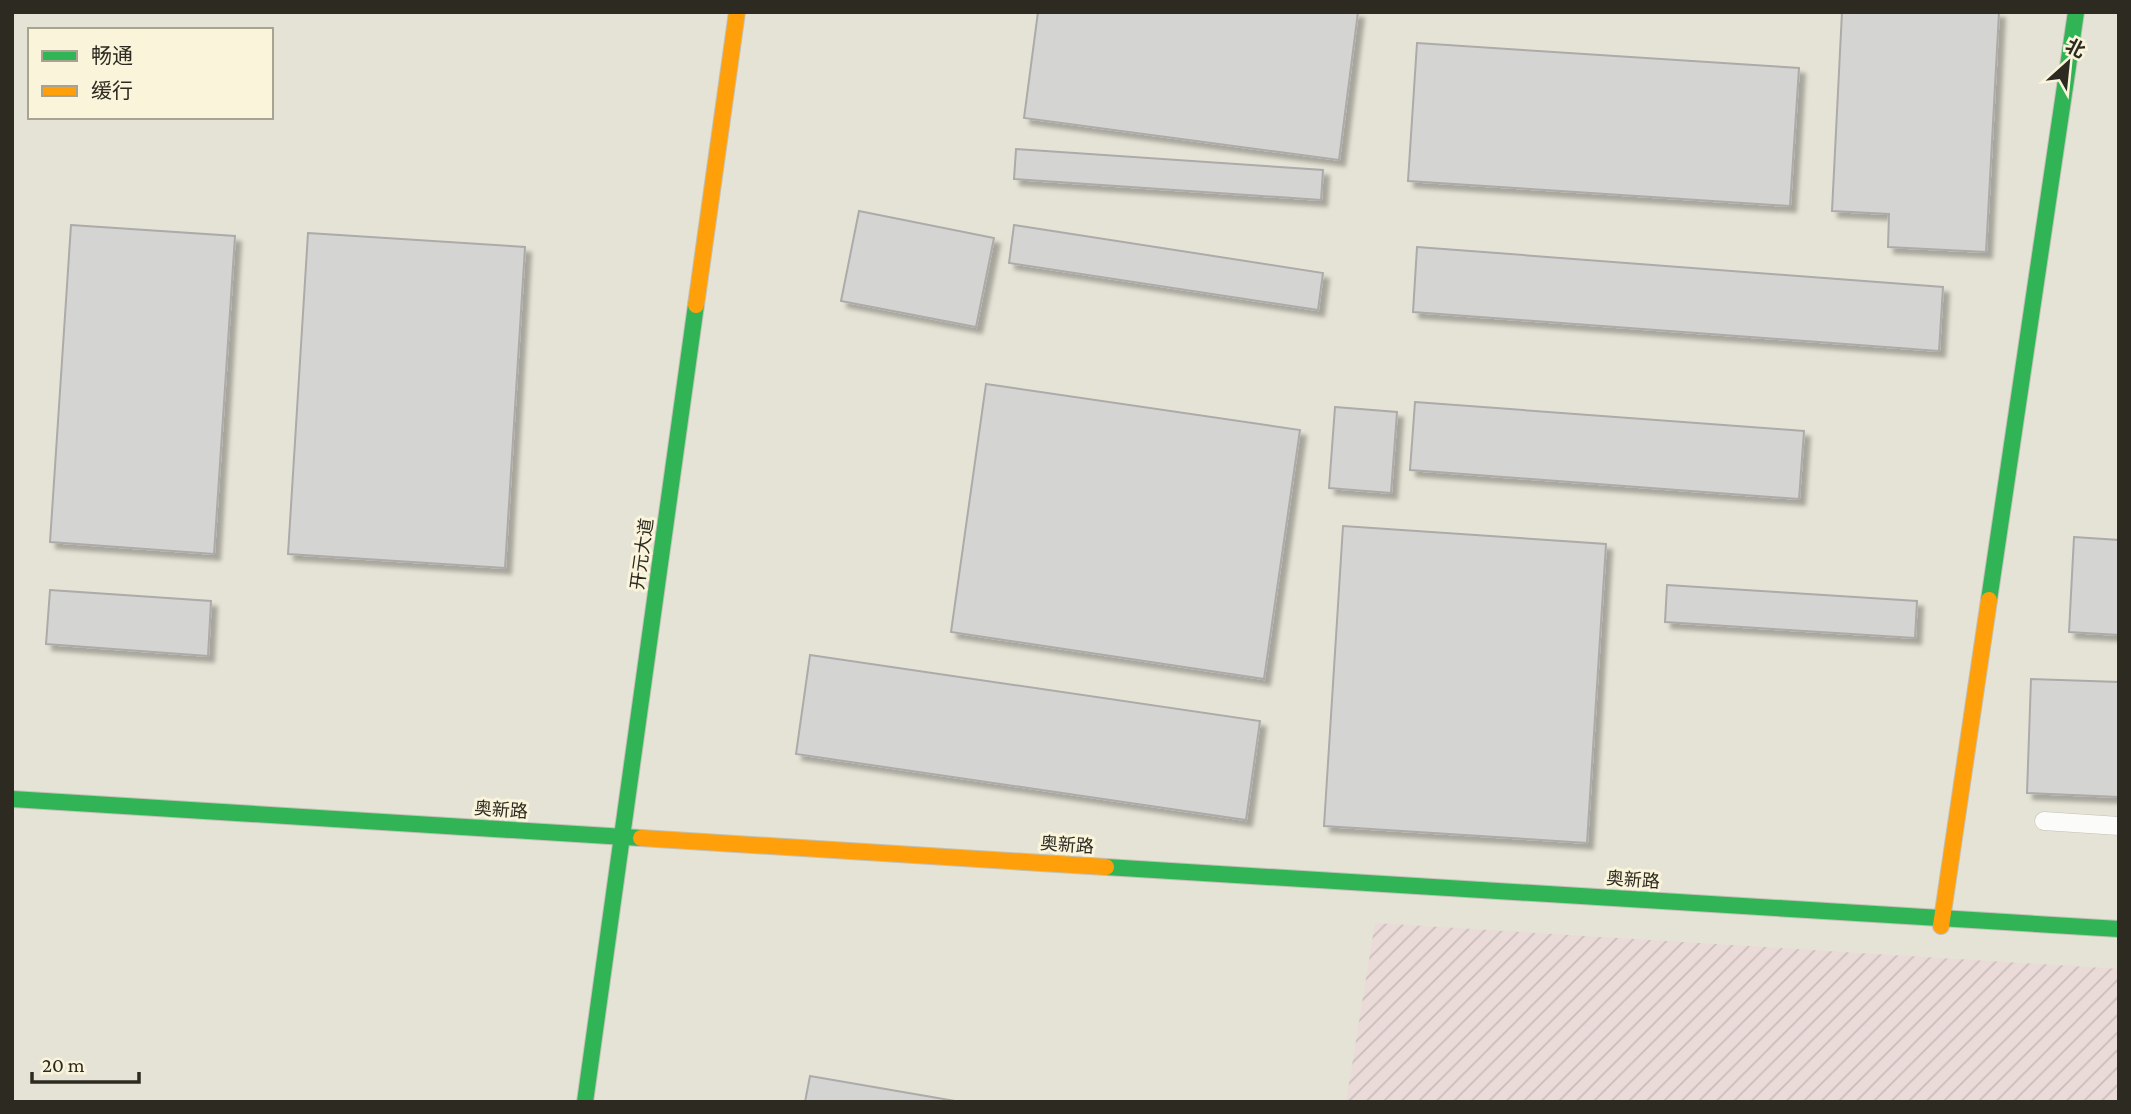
<svg xmlns="http://www.w3.org/2000/svg" width="2131" height="1114" viewBox="0 0 2131 1114" font-family="'Crimson Pro','Noto Sans SC',serif">
<style>
.industrial{fill:url(#industrial-furrows)}
.building{fill:#d4d4d2;stroke:#adabaa;stroke-width:2;filter:url(#shadow)}
.lines{fill:none;stroke-linecap:round;stroke-linejoin:round}
.lane-casing{stroke:#c3c1b6;stroke-width:19}
.fast-casing{stroke:#c3c1b6;stroke-width:18}
.slow-casing{stroke:#c3c1b6;stroke-width:18}
.lane{stroke:#fbfbf9;stroke-width:18}
.fast{stroke:#30b455;stroke-width:16}
.slow{stroke:#ff9f0a;stroke-width:16}
.labels{text-anchor:middle;dominant-baseline:central;stroke-width:6;stroke-linejoin:round;paint-order:stroke}
.street-label{font-size:18px;fill:#2c2a21;stroke:#faf4db}
</style>
<defs>
<pattern id="industrial-furrows" width="10" height="10" patternUnits="userSpaceOnUse" patternTransform="scale(1.75)"><rect width="10" height="10" fill="#eadbd9"/><path d="M-1 1l2-2M0 10L10 0M9 11l2-2" fill="none" stroke="#c9bcba"/></pattern>
<filter id="shadow"><feDropShadow dx="6" dy="6" stdDeviation="2" flood-color="#0004"/></filter>
</defs>
<rect width="100%" height="100%" fill="#e5e3d5"/>
<path class="industrial" d="M1375 923 2119 969V1102H1346Z"/>
<g class="building">
<path d="M1038 12H1358L1339 160 1024 118Z"/>
<path d="M1842 12H1999L1986 252 1888 247 1889 214 1832 211Z"/>
<path d="M1417 43 1799 68 1790 206 1408 181Z"/>
<path d="M1016 149 1323 170 1321 200 1014 179Z"/>
<path d="M859 211 994 238 976 327 841 301Z"/>
<path d="M71 225 235 236 214 554 50 542Z"/>
<path d="M1014 225 1323 273 1318 310 1009 263Z"/>
<path d="M308 233 525 247 505 568 288 554Z"/>
<path d="M1417 247 1943 287 1939 351 1413 312Z"/>
<path d="M986 384 1300 430 1264 679 951 632Z"/>
<path d="M1415 402 1804 431 1799 499 1410 470Z"/>
<path d="M1335 407 1397 412 1391 493 1329 488Z"/>
<path d="M1343 526 1606 544 1587 843 1324 826Z"/>
<path d="M2074 537 2119 540V635L2069 632Z"/>
<path d="M1667 585 1917 601 1915 638 1665 622Z"/>
<path d="M50 590 211 601 208 656 46 644Z"/>
<path d="M810 655 1260 721 1246 820 796 754Z"/>
<path d="M2031 679 2119 682V797L2027 793Z"/>
<path d="M810 1076 961 1102H805Z"/>
</g>
<g class="lines">
<defs>
<path id="lane" d="M2044 821 2119 826"/>
<g id="fast">
<path d="M1989 600 2076 12"/>
<path d="M12 799 641 838"/>
<path d="M1106 867 2119 929"/>
<path d="M585 1102 696 305"/>
</g>
<g id="slow">
<path d="M696 305 737 12"/>
<path d="M641 838 1106 867"/>
<path d="M1941 926 1989 600"/>
</g>
</defs>
<use href="#lane" class="lane-casing"/>
<use href="#fast" class="fast-casing"/>
<use href="#slow" class="slow-casing"/>
<use href="#lane" class="lane"/>
<use href="#fast" class="fast"/>
<use href="#slow" class="slow"/>
</g>
<g class="labels">
<g class="street-label">
<text transform="translate(642 554) rotate(-82)">开元大道</text>
<text transform="translate(501 810) rotate(4)">奥新路</text>
<text transform="translate(1067 845) rotate(4)">奥新路</text>
<text transform="translate(1633 880) rotate(4)">奥新路</text>
</g>
</g>
<rect width="2131" height="1114" fill="none" stroke="#2c2a21" stroke-width="28"/>
<rect x="28" y="28" width="245" height="91" fill="#faf4db" stroke="#a8a391" stroke-width="2"/>
<rect x="42" y="51" width="35" height="10" fill="#30b455" stroke="#a8a391" stroke-width="2"/>
<text x="91" y="63" font-size="21" fill="#2c2a21">畅通</text>
<rect x="42" y="86" width="35" height="10" fill="#ff9f0a" stroke="#a8a391" stroke-width="2"/>
<text x="91" y="98" font-size="21" fill="#2c2a21">缓行</text>
<g transform="translate(2068 63) rotate(27)" stroke="#faf4db" stroke-width="5" paint-order="stroke">
<path d="M0-5L12 26L0 18L-12 26Z" fill="#2c2a21"/>
<text y="-10" font-size="19" font-weight="bold" text-anchor="middle" fill="#2c2a21">北</text>
</g>
<path d="M32 1072v10h107v-10" fill="none" stroke="#2c2a21" stroke-width="3.5"/>
<text x="42" y="1072" font-size="21" fill="#2c2a21" stroke="#faf4db" stroke-width="5" paint-order="stroke">20 m</text>
</svg>
